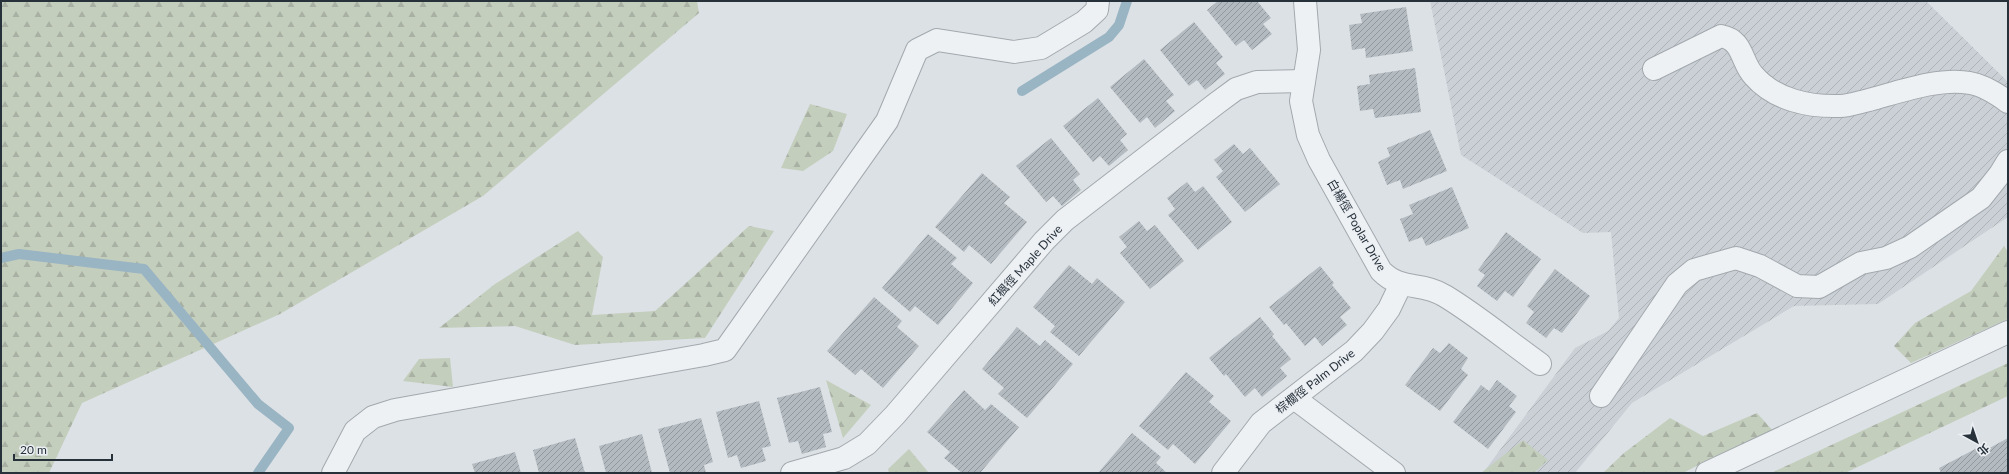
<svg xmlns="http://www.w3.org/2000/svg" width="2009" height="474" viewBox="0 0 2009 474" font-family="Lato,'Noto Sans TC',sans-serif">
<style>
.industrial{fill:url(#industrial-furrows)}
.forest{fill:url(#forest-firs)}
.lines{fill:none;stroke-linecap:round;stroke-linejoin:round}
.stream{stroke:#99b4c3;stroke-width:10}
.building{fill:url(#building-hatch)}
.minor-casing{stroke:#a2a9ae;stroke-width:24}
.minor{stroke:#eef1f4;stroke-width:22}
.labels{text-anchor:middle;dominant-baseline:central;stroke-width:3;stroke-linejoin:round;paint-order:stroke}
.street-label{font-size:12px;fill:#27313a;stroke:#ebeff3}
</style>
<defs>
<pattern id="industrial-furrows" width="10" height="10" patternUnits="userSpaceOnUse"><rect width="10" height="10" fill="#cad0d6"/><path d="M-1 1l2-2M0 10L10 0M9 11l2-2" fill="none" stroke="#aeb3b8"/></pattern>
<pattern id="forest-firs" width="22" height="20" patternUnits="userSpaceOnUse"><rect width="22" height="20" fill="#c4cebd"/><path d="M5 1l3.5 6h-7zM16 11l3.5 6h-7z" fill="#a8b1a3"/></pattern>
<pattern id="building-hatch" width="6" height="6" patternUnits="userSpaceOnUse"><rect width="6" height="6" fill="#b3bbc1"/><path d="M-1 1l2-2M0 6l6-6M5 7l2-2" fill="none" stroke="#92999e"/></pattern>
</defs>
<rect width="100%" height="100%" fill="#dce1e5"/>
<path class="industrial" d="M1430 1H1926L2008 82V217L1878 304 1794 306 1632 403 1575 473H1483L1575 348 1608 331 1619 318 1611 232 1583 233 1461 155Z"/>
<g class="forest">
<path d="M1 1H697L699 13 483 196 280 314 82 403 49 473H1Z"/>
<path d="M810 104 847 114 833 151 803 171 781 168Z"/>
<path d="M749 226 774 231 705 338 575 345 515 326 439 328 495 284 578 231 603 257 592 315 655 311Z"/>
<path d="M2004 246 2008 252V319L1911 363 1894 346 1915 323 1971 291Z"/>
<path d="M450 358 453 387 403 381 419 359Z"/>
<path d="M2008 363V396L1845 473H1771Z"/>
<path d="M826 380 871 405 843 438Z"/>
<path d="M1757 413 1774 432 1714 457 1683 473H1603L1624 453 1670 418 1703 436Z"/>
<path d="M1523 440 1548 460 1534 473H1481Z"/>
<path d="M909 449 929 473H889L888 469Z"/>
</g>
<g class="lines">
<g class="stream">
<path d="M1022 91 1109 37 1119 25 1127 1"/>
<path d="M1 258 19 254 144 269 258 404 289 428 258 473"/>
</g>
</g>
<g class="building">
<path d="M1218 1H1257L1271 18 1263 24 1272 34 1252 50 1244 40 1236 46 1207 10Z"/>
<path d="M1406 7 1413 51 1366 58 1365 48 1352 50 1349 25 1362 23 1360 14Z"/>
<path d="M1194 22 1223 57 1216 63 1225 74 1205 90 1197 80 1189 86 1160 50Z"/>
<path d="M1144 59 1174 95 1166 101 1175 111 1155 128 1147 117 1140 123 1110 87Z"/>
<path d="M1415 68 1421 112 1375 118 1373 109 1360 111 1357 86 1370 84 1369 75Z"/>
<path d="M1098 98 1127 134 1120 140 1128 150 1109 166 1100 156 1093 162 1063 126Z"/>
<path d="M1430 130 1447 171 1403 189 1400 180 1387 185 1378 162 1390 156 1387 148Z"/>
<path d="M1051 138 1080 174 1073 180 1081 190 1062 206 1053 196 1046 202 1016 166Z"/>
<path d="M1234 144 1243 154 1250 148 1280 184 1245 212 1216 177 1223 171 1214 160Z"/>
<path d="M982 173 1010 197 1004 203 1027 222 991 264 969 245 964 252 935 227Z"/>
<path d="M1187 182 1195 192 1203 186 1232 222 1198 250 1168 215 1175 209 1167 198Z"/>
<path d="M1452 187 1469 228 1426 246 1422 237 1409 242 1400 219 1413 214 1409 205Z"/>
<path d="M1139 221 1147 231 1155 225 1184 261 1150 289 1120 253 1127 247 1119 237Z"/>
<path d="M1506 232 1541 259 1513 297 1505 291 1497 301 1477 286 1485 275 1478 270Z"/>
<path d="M928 234 957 258 951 264 973 283 938 325 915 306 910 312 882 288Z"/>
<path d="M1069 265 1092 284 1097 278 1125 302 1079 356 1050 332 1055 326 1033 307Z"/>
<path d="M1320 266 1334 283 1332 285 1351 308 1340 317 1347 325 1322 346 1315 337 1305 346 1286 323 1284 325 1269 307Z"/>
<path d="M1555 269 1590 296 1562 333 1554 328 1546 338 1526 323 1534 312 1527 306Z"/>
<path d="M874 297 902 321 897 327 919 346 883 388 861 369 855 375 827 351Z"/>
<path d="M1260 317 1274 334 1272 336 1291 359 1280 368 1287 376 1262 397 1255 388 1245 397 1226 374 1224 376 1209 358Z"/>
<path d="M1017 327 1040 346 1045 340 1073 364 1027 418 998 394 1004 388 982 369Z"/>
<path d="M1449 343 1468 358 1461 369 1468 375 1440 411 1405 385 1433 348 1440 353Z"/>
<path d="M1186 372 1214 396 1209 402 1231 421 1195 464 1173 444 1168 450 1139 426Z"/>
<path d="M1497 380 1517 396 1509 406 1516 412 1488 449 1453 422 1481 385 1489 391Z"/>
<path d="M820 387 832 432 823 434 826 447 802 454 798 441 789 443 777 398Z"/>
<path d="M964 390 985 410 991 404 1019 427 980 473H962L944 458 950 452 927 432Z"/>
<path d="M759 401 771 446 762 448 766 461 741 468 737 455 728 458 716 412Z"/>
<path d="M701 418 713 462 704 465 706 473H670L658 429Z"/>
<path d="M1132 433 1161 457 1156 463 1167 473H1098Z"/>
<path d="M642 434 652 473H606L599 446Z"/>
<path d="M575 438 585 473H539L533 450Z"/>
<path d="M2008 438V472L2006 473H1941L1939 468 1981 446 1984 451Z"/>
<path d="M515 452 521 473H475L472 464Z"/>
</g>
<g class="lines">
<defs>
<g id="minor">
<path d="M1305 1 1309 50 1301 101 1308 135 1319 160 1381 271C1402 292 1421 281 1445 296 1478 316 1509 342 1540 364"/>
<path d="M1654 69 1721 36C1744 40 1741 63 1754 76 1775 100 1809 107 1840 106 1849 106 1860 102 1869 100 1899 92 1940 77 1970 83 1983 85 1997 94 2008 102"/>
<path d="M1601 396 1677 284 1694 270 1736 258 1760 266 1797 286 1819 287 1861 263 1886 258 1910 247 1981 198 2000 174 2008 161"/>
<path d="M1294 398 1394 473"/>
<path d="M333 473 355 431 373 417 395 410 704 355 725 350 887 121 917 50 937 40 1014 52 1041 48 1084 22 1097 10 1098 1"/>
<path d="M792 473 844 458 867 444 895 415 1044 241 1065 220 1217 103 1236 89 1257 82 1304 81"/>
<path d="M1223 473 1261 423 1354 351 1373 331 1389 309 1401 284"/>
<path d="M1707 473 2008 332"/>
</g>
</defs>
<use href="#minor" class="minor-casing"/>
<use href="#minor" class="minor"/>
</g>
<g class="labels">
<g class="street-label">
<text transform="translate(1357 225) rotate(60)">白楊徑 Poplar Drive</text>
<text transform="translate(1025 265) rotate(-48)">紅楓徑 Maple Drive</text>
<text transform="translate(1315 381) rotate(-38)">棕櫚徑 Palm Drive</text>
</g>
</g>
<rect width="2009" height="474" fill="none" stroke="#27313a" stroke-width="4"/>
<g transform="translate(1977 442) rotate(140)" stroke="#ebeff3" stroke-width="3" paint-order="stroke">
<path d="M0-3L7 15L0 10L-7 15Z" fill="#27313a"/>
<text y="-6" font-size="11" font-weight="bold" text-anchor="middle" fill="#27313a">北</text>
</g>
<path d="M14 454v6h98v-6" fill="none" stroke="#27313a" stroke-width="2"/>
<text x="20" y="454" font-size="12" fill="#27313a" stroke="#ebeff3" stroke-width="3" paint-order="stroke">20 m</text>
</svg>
